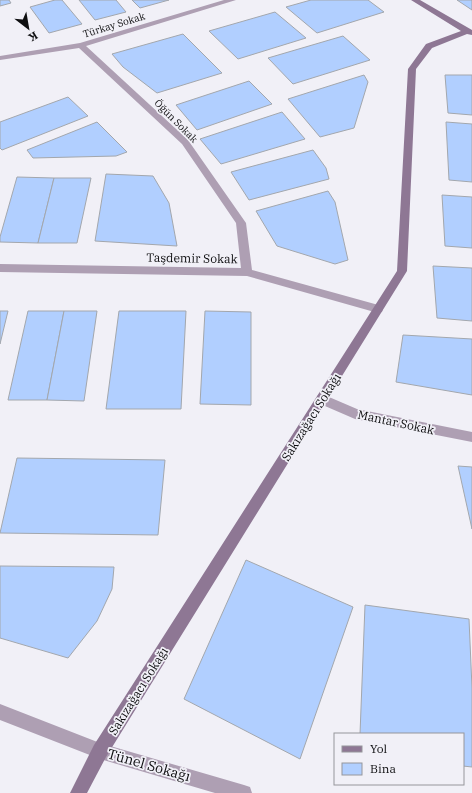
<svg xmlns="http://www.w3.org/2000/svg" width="472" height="793" viewBox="0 0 472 793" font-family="'IBM Plex Serif',serif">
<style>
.building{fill:#b1cfff;stroke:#a3a7ad}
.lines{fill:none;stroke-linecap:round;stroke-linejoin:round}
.street{fill:#ae9fb3;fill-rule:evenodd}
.secondary{fill:#8e7794;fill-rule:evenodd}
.labels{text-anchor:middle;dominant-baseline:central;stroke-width:3.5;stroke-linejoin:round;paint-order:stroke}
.far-street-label{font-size:10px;fill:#0e0e10;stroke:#f1f0f7}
.street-label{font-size:12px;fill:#0e0e10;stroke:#f1f0f7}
.near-street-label{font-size:14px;fill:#0e0e10;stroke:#f1f0f7}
</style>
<rect width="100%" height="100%" fill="#f1f0f7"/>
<g class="building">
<path d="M0 0H9L11 3 0 6Z"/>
<path d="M55 0H62L82 24 49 33 30 7Z"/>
<path d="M79 0H116L126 12 95 20Z"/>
<path d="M132 0H169L140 8Z"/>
<path d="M311 0H368L384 12 317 33 286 7Z"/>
<path d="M457 0H472V10Z"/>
<path d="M275 12 306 38 238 59 209 31Z"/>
<path d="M183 34 222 73 157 93 123 67 112 54Z"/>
<path d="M343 36 370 60 293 84 268 58Z"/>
<path d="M364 75 368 82 354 128 320 137 288 99Z"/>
<path d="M445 75H472V115L448 113Z"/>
<path d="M249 81 272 104 197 130 176 105Z"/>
<path d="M68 97 88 116 2 150 0 148V122Z"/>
<path d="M282 112 305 139 221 164 200 139Z"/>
<path d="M97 122 127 152 116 156 33 158 27 150Z"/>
<path d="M446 122 472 124V182L449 180Z"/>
<path d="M313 150 326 168 329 179 249 200 231 172Z"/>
<path d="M106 174 153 176 169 203 177 246 95 241Z"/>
<path d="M17 177 54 178 38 243 0 242V237Z"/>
<path d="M54 178H91L77 243H38Z"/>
<path d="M328 191 335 202 348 260 335 264 277 246 256 211Z"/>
<path d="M442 195 472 197V248L445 246Z"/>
<path d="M433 266 472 268V321L437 318Z"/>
<path d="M0 311H8L0 344Z"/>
<path d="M28 311H64L47 400H8Z"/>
<path d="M64 311H97L84 401 47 400Z"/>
<path d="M119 311H186L181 409H106Z"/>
<path d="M205 311 251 312V405L200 404Z"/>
<path d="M403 335 472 339V395L396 382Z"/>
<path d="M17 458 165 460 158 535 0 533Z"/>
<path d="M458 466 472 467V529Z"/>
<path d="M246 560 353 607 300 759 184 699Z"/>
<path d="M0 566 114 567 112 589 97 621 68 658 0 638Z"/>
<path d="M365 605 469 619 472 688V767L463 766V734H360Z"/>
</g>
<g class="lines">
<g class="street">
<path d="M224 0H236L86 46 188 140 246 223 252 270 382 306 383 309 382 312 378 313 247 276 0 272V264L241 268 236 223 182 144 79 48 0 60V56L80 43Z"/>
<path d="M322 394 357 409 472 432V442L355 419 318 403 316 399 318 395Z"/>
<path d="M0 704 100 743 244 785 250 787 252 793H215L100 759 0 720Z"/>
</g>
<path class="secondary" d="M411 0H420L472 30V35L467 34 432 48 416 69 407 271 106 757 87 793H70L94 745 397 271 408 69 426 44 461 31Z"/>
</g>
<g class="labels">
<g class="far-street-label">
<text transform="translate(114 25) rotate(-17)">Türkay Sokak</text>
<text transform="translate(176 121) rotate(45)">Öğün Sokak</text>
</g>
<g class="street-label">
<text transform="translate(192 258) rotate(1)">Taşdemir Sokak</text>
<text transform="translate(311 417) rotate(-58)">Sakızağacı Sokağı</text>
<text transform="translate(396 422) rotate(12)">Mantar Sokak</text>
<text transform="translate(138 691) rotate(-58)">Sakızağacı Sokağı</text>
</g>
<g class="near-street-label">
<text transform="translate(149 765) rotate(16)">Tünel Sokağı</text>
</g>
</g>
<rect x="334" y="733" width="130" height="52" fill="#f1f0f7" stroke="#96969b"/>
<rect x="342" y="746" width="20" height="6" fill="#8e7794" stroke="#96969b"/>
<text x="370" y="753" font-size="12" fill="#0e0e10">Yol</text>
<rect x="342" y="763" width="20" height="12" fill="#b1cfff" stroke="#96969b"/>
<text x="370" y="773" font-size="12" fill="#0e0e10">Bina</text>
<g transform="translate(28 28) rotate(149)" stroke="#f1f0f7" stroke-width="3" paint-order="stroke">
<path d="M0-3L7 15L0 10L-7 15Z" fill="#0e0e10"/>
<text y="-6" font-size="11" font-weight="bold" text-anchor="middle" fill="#0e0e10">K</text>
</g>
</svg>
